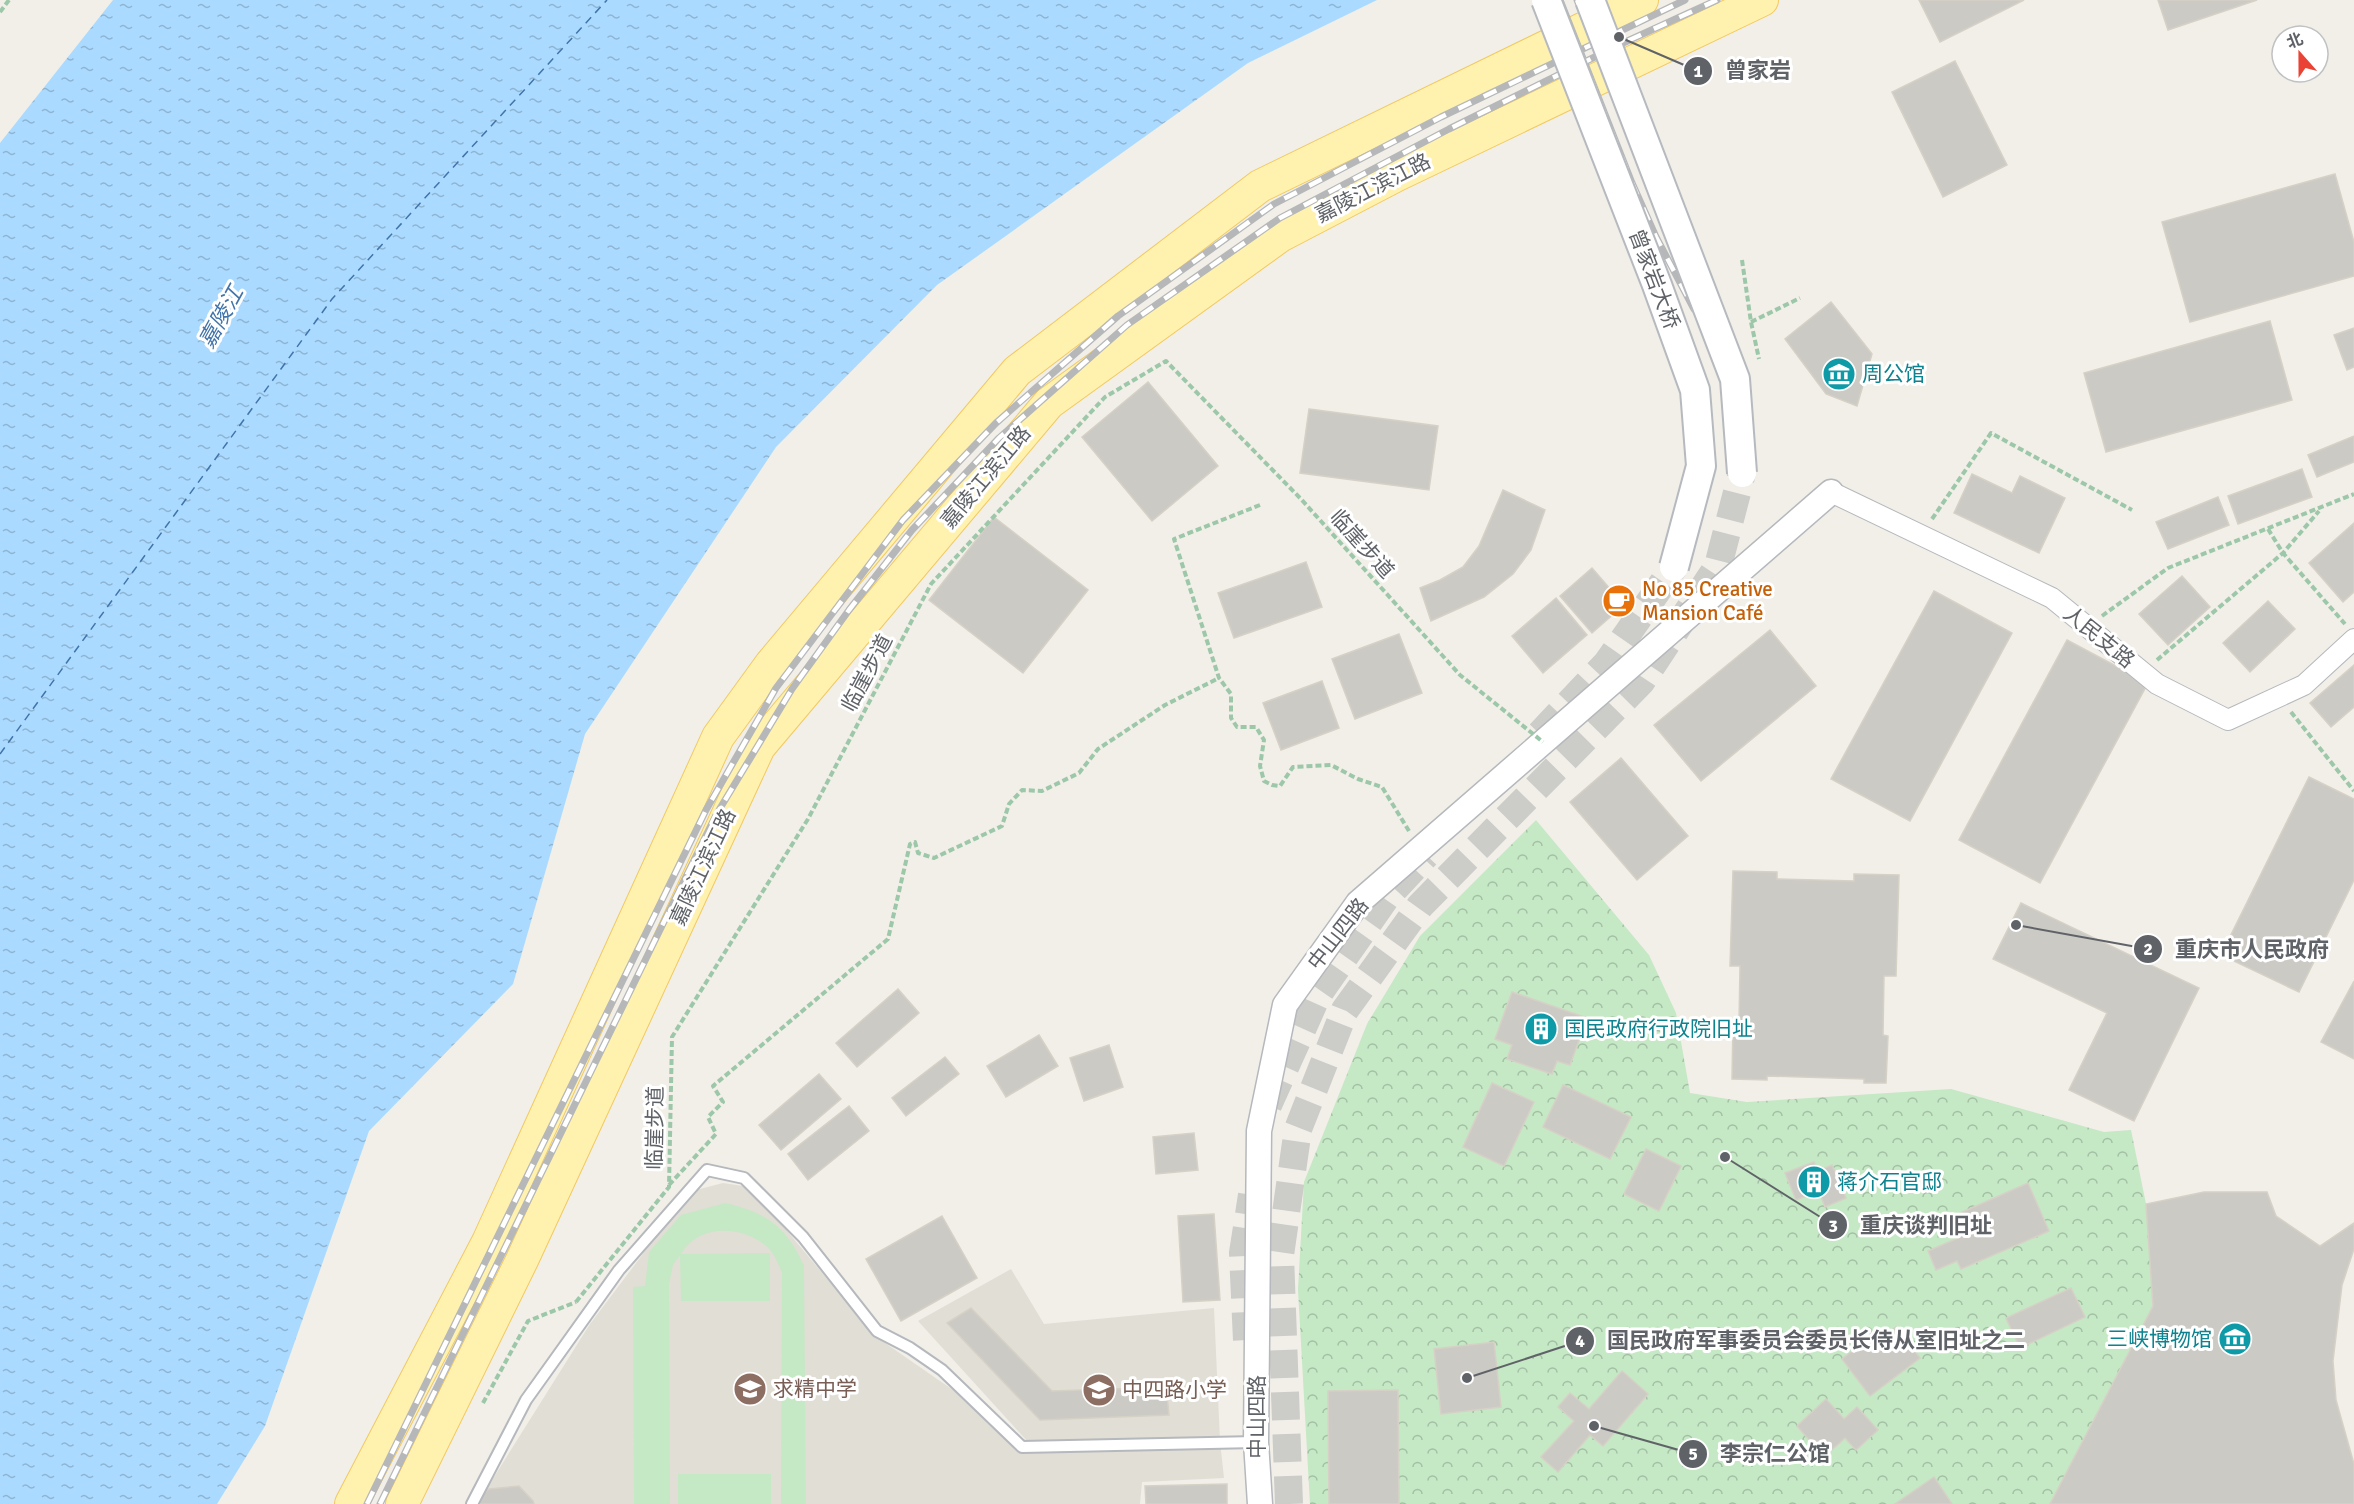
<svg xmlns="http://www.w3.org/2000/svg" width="2354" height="1504" viewBox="0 0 2354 1504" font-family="Signika,'Noto Sans SC',sans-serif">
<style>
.education{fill:#e1ded6}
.park{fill:url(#park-crowns)}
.garden{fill:#c5e8c5}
.water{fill:url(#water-ripples)}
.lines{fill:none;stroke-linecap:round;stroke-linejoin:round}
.ferry{stroke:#4174aa;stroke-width:1.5;stroke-dasharray:8 6;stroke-linecap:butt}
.building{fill:#cccac5;stroke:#d6d1c6;stroke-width:1.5}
.secondary-tunnel{stroke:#ccccc8;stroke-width:28;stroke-dasharray:28 14;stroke-linecap:butt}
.service-casing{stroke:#b5b8bc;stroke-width:14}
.minor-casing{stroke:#b5b8bc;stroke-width:22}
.tertiary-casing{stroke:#b5b8bc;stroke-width:27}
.primary-casing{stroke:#f2c960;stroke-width:34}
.path{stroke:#9cc7a9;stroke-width:4;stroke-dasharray:6 3;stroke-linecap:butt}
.service{stroke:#fff;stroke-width:10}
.minor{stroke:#fff;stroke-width:20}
.tertiary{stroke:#fff;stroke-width:24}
.primary{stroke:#fff2af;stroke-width:32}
.rail-casing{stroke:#b6b7b8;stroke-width:7}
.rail{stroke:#fff;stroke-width:4.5;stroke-dasharray:14;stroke-linecap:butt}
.secondary-bridge-casing{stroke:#b6babf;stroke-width:32;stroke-linecap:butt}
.path-bridge{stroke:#9cc7a9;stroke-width:4;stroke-dasharray:6 3;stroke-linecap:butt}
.secondary-bridge{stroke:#fff;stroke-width:28}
.labels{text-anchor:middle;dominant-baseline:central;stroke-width:6;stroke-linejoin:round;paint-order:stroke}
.street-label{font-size:21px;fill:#5f6368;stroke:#fff}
.culture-label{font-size:21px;fill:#0d838f;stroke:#fff;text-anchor:start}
.food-label{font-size:21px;fill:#c56008;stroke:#fff;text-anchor:start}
.education-label{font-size:21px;fill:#785e54;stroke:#fff;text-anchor:start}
.water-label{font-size:22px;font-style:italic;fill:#4174aa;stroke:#fff}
.leader{fill:none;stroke:#5f6368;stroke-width:2}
.callout-dot{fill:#5f6368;stroke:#fff;stroke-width:2}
.mark-label{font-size:18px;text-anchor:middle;font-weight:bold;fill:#fff}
.callout-label{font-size:22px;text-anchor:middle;font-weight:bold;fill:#5f6368;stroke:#fff;stroke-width:6;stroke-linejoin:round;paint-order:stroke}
</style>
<defs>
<pattern id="park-crowns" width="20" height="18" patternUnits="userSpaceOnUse" patternTransform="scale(1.5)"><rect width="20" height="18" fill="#c5e8c5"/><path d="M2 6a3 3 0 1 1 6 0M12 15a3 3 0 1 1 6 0" fill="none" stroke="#a3c0a4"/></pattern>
<pattern id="water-ripples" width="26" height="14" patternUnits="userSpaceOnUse" patternTransform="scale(1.5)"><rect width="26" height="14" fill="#aadaff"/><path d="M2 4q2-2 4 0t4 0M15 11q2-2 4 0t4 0" fill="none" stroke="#8eb4d2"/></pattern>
</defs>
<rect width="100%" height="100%" fill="#f1efe8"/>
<path class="education" d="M723 1183 743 1186 767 1207 875 1336 1028 1442 918 1321 1011 1269 1044 1324 1214 1308 1220 1441 1224 1478 1142 1482 1140 1504H477L590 1324 667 1222 696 1190Z"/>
<path class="park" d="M1536 820 1649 955 1676 1013 1690 1093 1747 1102 1951 1089 2104 1132 2131 1130 2146 1204 2153 1306 2050 1504H1310L1298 1290 1304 1182 1367 1024 1420 936Z"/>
<g class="garden">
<path d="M725 1203C766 1212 787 1227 804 1266L806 1504H781L782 1273C778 1263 774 1252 765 1245 741 1225 698 1224 681 1254L770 1253V1301H681L680 1255 673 1265 669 1284 670 1504H634L633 1287 645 1286 649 1252 681 1215Z"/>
<rect x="678" y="1474" width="93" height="30"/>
</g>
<path class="water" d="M113 0H1377L1248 63 937 285 776 447 585 734 513 984 369 1131 265 1426 217 1504H0V143Z"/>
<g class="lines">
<path class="ferry" d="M0 754 332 299 607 0"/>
</g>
<g class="building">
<path d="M1919 0H2024L1940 42Z"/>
<path d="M2158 0H2257L2168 30Z"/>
<path d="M1955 61 2007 165 1943 197 1892 92Z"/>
<path d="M2335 174 2354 242V276L2190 322 2162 222Z"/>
<path d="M1831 302 1872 354 1857 406 1826 394 1785 339Z"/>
<path d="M2270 321 2292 400 2106 452 2084 373Z"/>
<path d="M2354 328V367L2347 370 2334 335Z"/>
<path d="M1148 382 1218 466 1152 521 1082 437Z"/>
<path d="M1309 409 1438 426 1429 490 1300 473Z"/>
<path d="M2354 436V462L2317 477 2308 455Z"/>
<path d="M2302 469 2312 497 2238 524 2228 496Z"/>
<path d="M1972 474 2012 493 2020 476 2065 498 2039 553 1954 513Z"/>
<path d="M1503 490 1545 510 1531 550 1513 574 1484 597 1431 621 1420 588 1440 580 1463 567 1479 546Z"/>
<path d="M2218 497 2229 525 2168 549 2156 522Z"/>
<path d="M994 517 1088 590 1023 673 929 600Z"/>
<path d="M2354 523V592L2343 602 2309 563Z"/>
<path d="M1306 562 1322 607 1234 638 1218 593Z"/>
<path d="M1592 568 1624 605 1592 633 1560 596Z"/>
<path d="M2182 576 2210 607 2168 645 2139 614Z"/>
<path d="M1934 591 2012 633 1910 821 1831 779Z"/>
<path d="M1556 598 1587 635 1543 673 1512 636Z"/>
<path d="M2268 601 2295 629 2250 672 2223 643Z"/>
<path d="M1770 630 1816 686 1701 781 1654 725Z"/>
<path d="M1399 634 1422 693 1355 719 1332 659Z"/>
<path d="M2067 640 2148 683 2040 883 1959 840Z"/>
<path d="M2354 665V707L2331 727 2310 703Z"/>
<path d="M1322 681 1339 728 1281 750 1263 703Z"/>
<path d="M1621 758 1688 836 1637 880 1570 802Z"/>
<path d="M2309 777 2354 799V880L2299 992 2221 955Z"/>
<path d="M1733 871 1777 872V879L1854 881V874L1899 875 1896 976H1884L1883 1035 1888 1036 1886 1083H1864V1079L1767 1076V1080L1732 1079 1733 1024H1739L1740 966H1730Z"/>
<path d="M2021 903 2199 988 2134 1121 2069 1090 2107 1013 1993 959Z"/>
<path d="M2354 981V1059L2321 1042Z"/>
<path d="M898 989 919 1013 857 1067 836 1043Z"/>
<path d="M1512 992 1587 1018 1570 1065 1557 1061 1552 1074 1507 1059 1512 1045 1495 1039Z"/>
<path d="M1039 1035 1058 1066 1006 1097 987 1066Z"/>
<path d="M1109 1045 1123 1087 1084 1101 1070 1058Z"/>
<path d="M945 1057 959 1074 906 1116 892 1098Z"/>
<path d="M819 1074 841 1099 781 1150 759 1125Z"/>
<path d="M1492 1083 1534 1102 1504 1166 1463 1147Z"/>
<path d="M1563 1085 1631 1117 1610 1159 1543 1127Z"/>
<path d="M849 1106 869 1131 808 1180 788 1154Z"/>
<path d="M1194 1133 1198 1170 1156 1174 1153 1137Z"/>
<path d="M1646 1149 1681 1166 1659 1211 1624 1194Z"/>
<path d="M1814 1162 1818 1171 1832 1165 1846 1198 1825 1207 1819 1191 1796 1200 1785 1173Z"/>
<path d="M2028 1183 2049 1231 1961 1269 1957 1261 1936 1270 1928 1251 1958 1238 1949 1218Z"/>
<path d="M2204 1192H2267L2276 1216 2320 1246 2354 1223V1249L2342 1285 2333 1361 2336 1400 2354 1464V1504H2050L2153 1306 2146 1204Z"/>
<path d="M1214 1214 1220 1300 1183 1302 1178 1216Z"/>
<path d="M942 1216 977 1278 901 1321 866 1259Z"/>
<path d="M2071 1288 2085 1317 2020 1348 2006 1318Z"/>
<path d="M971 1308 1052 1391 1166 1387 1169 1415 1040 1420 947 1323Z"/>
<path d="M1896 1327 1920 1358 1870 1396 1842 1359 1874 1334 1878 1341Z"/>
<path d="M1494 1342 1501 1407 1441 1414 1434 1349Z"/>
<path d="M1622 1371 1648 1394 1603 1446 1590 1435 1558 1472 1541 1457 1574 1421 1558 1407 1570 1393 1589 1409Z"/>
<path d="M1398 1390 1399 1504H1329L1328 1391Z"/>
<path d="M1826 1399 1844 1419 1857 1407 1878 1430 1856 1450 1845 1438 1824 1457 1797 1426Z"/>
<path d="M1934 1477 1952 1504H1895Z"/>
<path d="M1227 1484V1504H1146L1145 1486Z"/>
<path d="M519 1486 533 1501 534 1504H477V1499L489 1489Z"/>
</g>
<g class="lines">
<g class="secondary-tunnel">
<path d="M1540 734 1607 663 1674 567"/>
<path d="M1268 1105 1317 996 1385 899 1426 855"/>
<path d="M1247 1340 1243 1253 1252 1195"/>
<path d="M1289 1504 1280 1255 1298 1129 1345 1010 1420 906 1641 682 1718 566 1742 473"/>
</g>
<defs>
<path id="service" d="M472 1504 526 1400 619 1270 707 1170 744 1178 803 1237 877 1331 910 1348 942 1370 1022 1447 1256 1442"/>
<path id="minor" d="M1831 492 2052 598 2157 684 2228 720 2304 685 2354 639"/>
<path id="tertiary" d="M1260 1504 1256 1442 1259 1131 1285 1005 1358 903 1831 492"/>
<g id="primary">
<path d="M351 1504 488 1242 718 737 771 664 1017 371 1260 186 1642 0"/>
<path d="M402 1504 522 1260 759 747 1049 403 1280 236 1397 175 1762 0"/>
</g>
</defs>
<use href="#service" class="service-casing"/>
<use href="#minor" class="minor-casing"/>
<use href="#tertiary" class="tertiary-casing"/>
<use href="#primary" class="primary-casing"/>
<g class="path">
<path d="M0 12 9 0"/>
<path d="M1742 260 1751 322 1759 359"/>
<path d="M1751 322 1800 298"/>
<path d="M1260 505 1174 539 1219 678 1231 694V718L1237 727H1256L1264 740 1260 766 1264 781 1272 785 1280 786 1293 767 1331 765 1358 779 1382 787 1409 831"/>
<path d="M1932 519 1991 433 2132 510"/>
<path d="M2268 529 2283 553 2345 624"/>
<path d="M2102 616 2168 568 2354 494"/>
<path d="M2157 660 2283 553 2319 511"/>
<path d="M2291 712 2354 791"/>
<path d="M669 1185 716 1134 708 1117 723 1102 713 1086 888 939 910 844 915 842 918 853 934 858 1002 826 1009 804 1022 790 1042 791 1079 773 1098 749 1165 705 1219 678"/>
<path d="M483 1403 528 1321 576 1302"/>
</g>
<use href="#service" class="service"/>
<use href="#minor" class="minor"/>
<use href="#tertiary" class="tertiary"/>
<use href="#primary" class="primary"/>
<defs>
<g id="rail">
<path d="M1560 0 1632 183 1656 237 1694 309"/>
<path d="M1577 0 1647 176 1671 230 1712 307"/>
<path d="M367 1504 706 810 776 688 903 520 996 423 1118 316 1274 204 1441 117 1685 0"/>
<path d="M380 1504 716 815 792 689 849 610 912 530 999 438 1127 325 1280 218 1449 129 1623 43 1717 0"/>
</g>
</defs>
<use href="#rail" class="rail-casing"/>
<use href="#rail" class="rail"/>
<defs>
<g id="secondary-bridge">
<path d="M1546 0 1657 285 1695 390 1701 466 1674 567"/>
<path d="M1590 0 1735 379 1742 473"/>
</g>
</defs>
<use href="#secondary-bridge" class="secondary-bridge-casing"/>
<path class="path-bridge" d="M576 1302 669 1187 672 1037 808 819 931 584 1105 397 1166 361 1300 498 1460 675 1543 742"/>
<use href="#secondary-bridge" class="secondary-bridge"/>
</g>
<defs>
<symbol id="museum-disc" viewBox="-11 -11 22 22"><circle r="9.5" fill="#0f9aa8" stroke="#fff"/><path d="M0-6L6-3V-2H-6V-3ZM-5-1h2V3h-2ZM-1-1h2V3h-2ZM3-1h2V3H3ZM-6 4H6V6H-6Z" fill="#fff"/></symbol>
<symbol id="cafe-disc" viewBox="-11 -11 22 22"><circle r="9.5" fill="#e8710a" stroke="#fff"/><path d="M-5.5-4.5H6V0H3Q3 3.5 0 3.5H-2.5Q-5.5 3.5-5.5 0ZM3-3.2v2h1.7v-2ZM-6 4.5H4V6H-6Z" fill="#fff"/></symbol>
<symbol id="building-disc" viewBox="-11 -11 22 22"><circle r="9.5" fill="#0f9aa8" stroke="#fff"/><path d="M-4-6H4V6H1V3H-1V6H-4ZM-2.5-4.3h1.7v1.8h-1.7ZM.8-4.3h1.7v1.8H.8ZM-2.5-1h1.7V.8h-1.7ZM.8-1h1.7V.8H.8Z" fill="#fff"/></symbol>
<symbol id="school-disc" viewBox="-11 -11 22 22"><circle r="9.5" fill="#8d6e63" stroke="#fff"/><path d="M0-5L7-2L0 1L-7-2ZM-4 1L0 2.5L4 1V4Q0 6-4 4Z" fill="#fff"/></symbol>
</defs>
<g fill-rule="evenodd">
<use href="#museum-disc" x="1820" y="355" width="38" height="38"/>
<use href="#cafe-disc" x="1600" y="582" width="38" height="38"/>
<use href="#building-disc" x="1522" y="1010" width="38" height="38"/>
<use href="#building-disc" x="1795" y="1163" width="38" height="38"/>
<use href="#museum-disc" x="2216" y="1320" width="38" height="38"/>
<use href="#school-disc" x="731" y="1370" width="38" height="38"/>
<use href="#school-disc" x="1080" y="1371" width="38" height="38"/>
</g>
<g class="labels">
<g class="street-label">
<text transform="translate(1373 188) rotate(-27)">嘉陵江滨江路</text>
<text transform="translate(1654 279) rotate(69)">曾家岩大桥</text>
<text transform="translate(986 477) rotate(-50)">嘉陵江滨江路</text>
<text transform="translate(1362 544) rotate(48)">临崖步道</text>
<text transform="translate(2099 637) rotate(39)">人民支路</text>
<text transform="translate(867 673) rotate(-62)">临崖步道</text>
<text transform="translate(703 867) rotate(-65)">嘉陵江滨江路</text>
<text transform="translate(1338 934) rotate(-52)">中山四路</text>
<text transform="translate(655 1128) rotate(-89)">临崖步道</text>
<text transform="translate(1257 1417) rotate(-90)">中山四路</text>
</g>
<g class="culture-label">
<text x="1862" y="374">周公馆</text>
<text x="1564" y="1029">国民政府行政院旧址</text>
<text x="1837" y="1182">蒋介石官邸</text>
<text x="2212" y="1339" text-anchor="end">三峡博物馆</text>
</g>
<g class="food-label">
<text x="1642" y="589">No 85 Creative<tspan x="1642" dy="24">Mansion Café</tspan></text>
</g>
<g class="education-label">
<text x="773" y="1389">求精中学</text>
<text x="1122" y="1390">中四路小学</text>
</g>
<g class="water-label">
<text transform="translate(221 317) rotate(-61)">嘉陵江</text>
</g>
</g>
<path class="leader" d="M1619 37L1698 71M2016 925L2148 949M1725 1157L1833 1225M1467 1378L1580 1341M1594 1426L1693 1454"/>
<g class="callout-dot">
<circle cx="1619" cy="37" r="6"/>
<circle cx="2016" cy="925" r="6"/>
<circle cx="1725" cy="1157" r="6"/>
<circle cx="1467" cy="1378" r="6"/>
<circle cx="1594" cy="1426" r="6"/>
<circle cx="1698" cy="71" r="15"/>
<circle cx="2148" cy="949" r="15"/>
<circle cx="1833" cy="1225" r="15"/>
<circle cx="1580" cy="1341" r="15"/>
<circle cx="1693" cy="1454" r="15"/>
</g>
<g class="mark-label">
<text x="1698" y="77">1</text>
<text x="2148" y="955">2</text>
<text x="1833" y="1232">3</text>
<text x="1580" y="1347">4</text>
<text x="1693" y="1460">5</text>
</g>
<g class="callout-label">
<text x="1758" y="78">曾家岩</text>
<text x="2252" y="957">重庆市人民政府</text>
<text x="1926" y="1233">重庆谈判旧址</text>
<text x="1816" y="1348">国民政府军事委员会委员长侍从室旧址之二</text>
<text x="1775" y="1461">李宗仁公馆</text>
</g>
<g transform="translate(2300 54) rotate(339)"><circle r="28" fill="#ffffff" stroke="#bfc1c3" stroke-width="1.5"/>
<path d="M0-4.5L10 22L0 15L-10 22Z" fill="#ea4335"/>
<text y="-9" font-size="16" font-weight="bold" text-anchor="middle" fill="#5f6368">北</text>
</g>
</svg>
